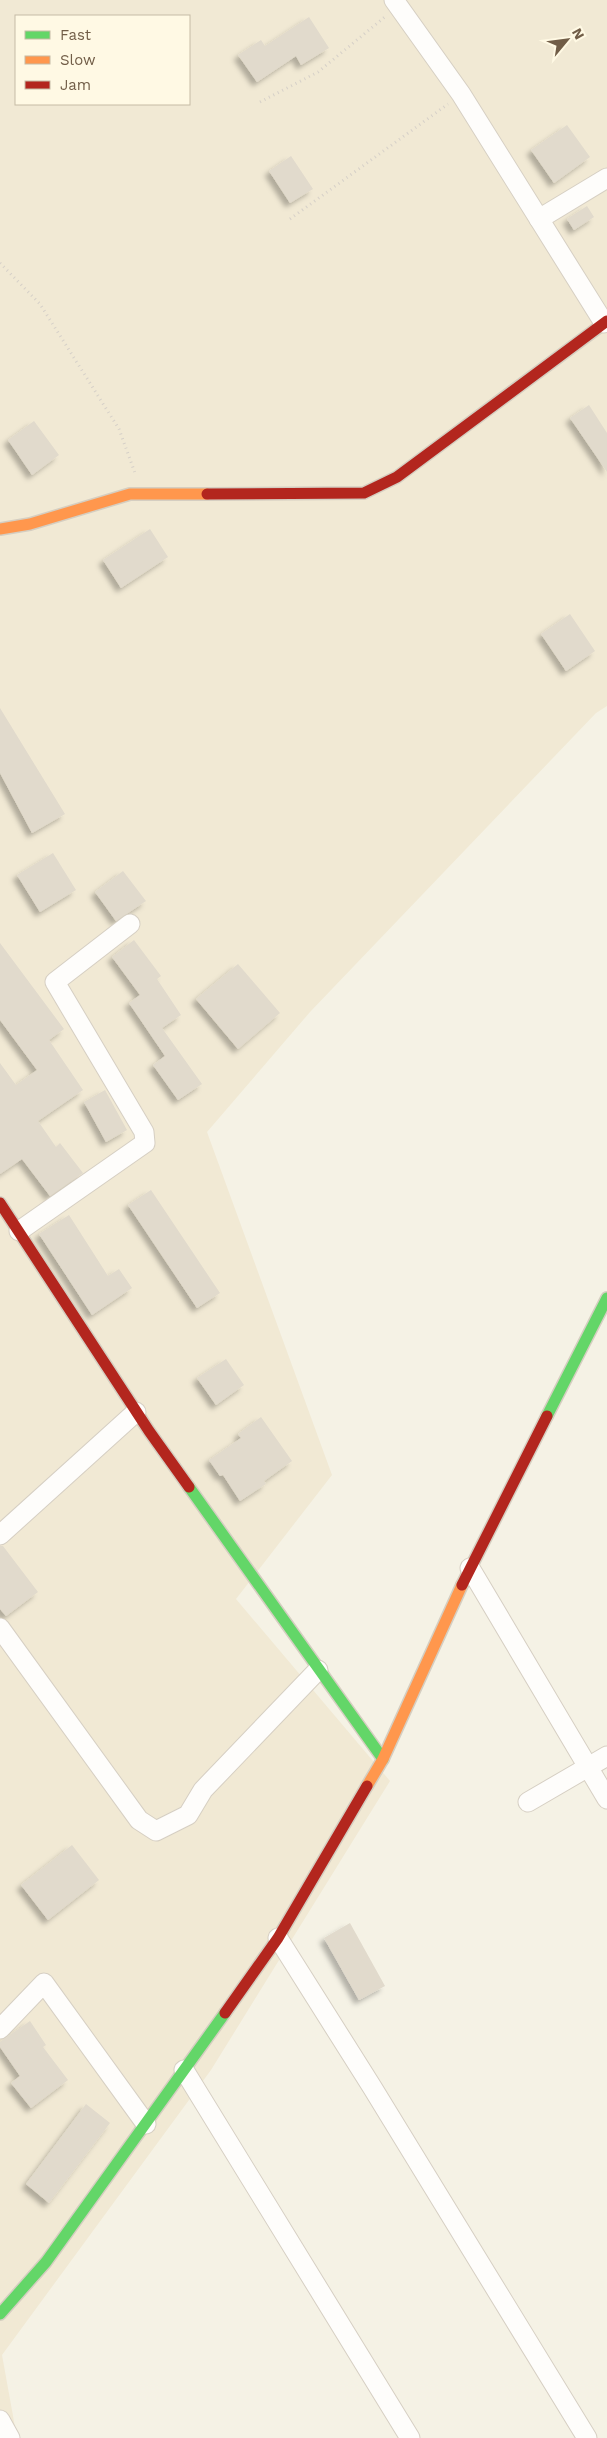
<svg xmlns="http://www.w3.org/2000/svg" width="607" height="2438" viewBox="0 0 607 2438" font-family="'Work Sans',sans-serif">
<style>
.residential{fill:#f1e9d4;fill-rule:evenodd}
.building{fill:#e1dacc;filter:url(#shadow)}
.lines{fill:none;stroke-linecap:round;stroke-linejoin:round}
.street-casing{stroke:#d6cfc3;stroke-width:21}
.fast-casing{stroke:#d5cec1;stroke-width:14}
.slow-casing{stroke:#d5cec1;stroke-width:14}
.jam-casing{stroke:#d5cec1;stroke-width:14}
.path{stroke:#d6d0c8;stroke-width:3;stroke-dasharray:1 4;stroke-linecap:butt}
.street{stroke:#fefdfb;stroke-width:19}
.fast{stroke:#63d668;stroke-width:11}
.slow{stroke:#ff974d;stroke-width:11}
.jam{stroke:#b3261e;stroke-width:11}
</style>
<defs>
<filter id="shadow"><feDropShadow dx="-4.5" dy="4.5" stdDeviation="2.5" flood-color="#0004"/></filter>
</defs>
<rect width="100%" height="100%" fill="#f5f2e5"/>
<path class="residential" d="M0 0H607V706L596 713 310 1012 207 1132 332 1475 236 1599 390 1781 211 2070 2 2355 17 2438H0ZM16 16H189V104H16Z"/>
<g class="building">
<path d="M309 17 329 48 301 65 296 56 257 82 238 55 261 40 265 46Z"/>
<path d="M567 125 590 157 554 183 531 150Z"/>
<path d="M291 156 313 189 290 203 269 171Z"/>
<path d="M587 206 594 217 574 230 567 219Z"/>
<path d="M589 405 607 433V472L570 418Z"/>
<path d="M34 421 59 455 32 475 8 440Z"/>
<path d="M150 529 168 557 121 588 103 560Z"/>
<path d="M570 614 595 651 566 671 541 634Z"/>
<path d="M0 708 65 814 32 833 0 773Z"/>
<path d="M53 853 76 890 40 912 17 875Z"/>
<path d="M123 871 146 901 116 921 95 892Z"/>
<path d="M134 940 161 976 157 979 181 1015 162 1028 202 1084 178 1100 153 1065 165 1056 129 1003 140 995 112 957Z"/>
<path d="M0 943 64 1029 49 1040 83 1090 38 1121 56 1147 60 1143 83 1173 50 1196 22 1159 0 1174V1063L16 1085 37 1070 0 1020Z"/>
<path d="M238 964 280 1013 238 1049 196 999Z"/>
<path d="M105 1090 127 1130 106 1142 84 1102Z"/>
<path d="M151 1190 220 1293 197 1308 128 1205Z"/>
<path d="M69 1215 108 1276 119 1269 132 1288 92 1315 39 1234Z"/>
<path d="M226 1359 244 1385 216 1405 197 1378Z"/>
<path d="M261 1417 292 1461 264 1481 266 1484 240 1501 223 1475 220 1476 209 1460 241 1438 238 1434Z"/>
<path d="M0 1546H3L38 1592 6 1616 0 1609Z"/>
<path d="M72 1845 99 1880 48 1920 21 1885Z"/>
<path d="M350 1923 385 1986 359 2000 324 1938Z"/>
<path d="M30 2021 46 2045 43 2047 68 2080 31 2108 11 2083 20 2076 0 2047V2042Z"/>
<path d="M86 2104 110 2123 49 2203 26 2184Z"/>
</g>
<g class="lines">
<defs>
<g id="street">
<path d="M394 0 461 94 604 323"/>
<path d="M539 219 607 178"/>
<path d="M19 1231 145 1143 144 1132 55 982 130 924"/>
<path d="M0 1535 136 1412"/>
<path d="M470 1568 607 1799"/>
<path d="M0 1628 139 1820 156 1831 188 1815 203 1790 318 1670"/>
<path d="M528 1802 607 1756"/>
<path d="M278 1938 372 2087 587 2438"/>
<path d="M0 2029 44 1983 146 2124"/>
<path d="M184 2070 410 2438"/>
<path d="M0 2420 10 2438"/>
</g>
<g id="fast">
<path d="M547 1416 607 1298"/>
<path d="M189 1487 383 1759"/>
<path d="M0 2314 46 2262 225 2013"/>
</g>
<g id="slow">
<path d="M0 529 30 524 130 494H207"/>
<path d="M367 1786 383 1759 462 1585"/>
</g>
<g id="jam">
<path d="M207 494 364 493 397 477 607 321"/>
<path d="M0 1203 149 1431 189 1487"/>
<path d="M462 1585 547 1416"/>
<path d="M225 2013 278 1938 367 1786"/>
</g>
</defs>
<use href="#street" class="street-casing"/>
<use href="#fast" class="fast-casing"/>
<use href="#slow" class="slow-casing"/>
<use href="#jam" class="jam-casing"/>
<g class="path">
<path d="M260 102 318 72 386 16"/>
<path d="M290 219 448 104"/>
<path d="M0 263 40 304 119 429 135 473"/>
</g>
<use href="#street" class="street"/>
<use href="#fast" class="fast"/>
<use href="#slow" class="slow"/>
<use href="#jam" class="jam"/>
</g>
<rect x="15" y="15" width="175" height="90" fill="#fff9e4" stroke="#c6bba5"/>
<rect x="25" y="31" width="25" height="8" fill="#63d668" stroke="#c6bba5"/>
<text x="60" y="40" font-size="15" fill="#715d47">Fast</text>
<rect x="25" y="56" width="25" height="8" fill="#ff974d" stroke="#c6bba5"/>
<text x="60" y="65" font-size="15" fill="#715d47">Slow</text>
<rect x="25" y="81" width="25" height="8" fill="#b3261e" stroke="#c6bba5"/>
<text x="60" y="90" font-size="15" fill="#715d47">Jam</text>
<g transform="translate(567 40) rotate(61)" stroke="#fff9e4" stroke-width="4" paint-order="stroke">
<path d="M0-4L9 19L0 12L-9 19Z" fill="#715d47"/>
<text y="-8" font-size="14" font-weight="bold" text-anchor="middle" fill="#715d47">N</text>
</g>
</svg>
